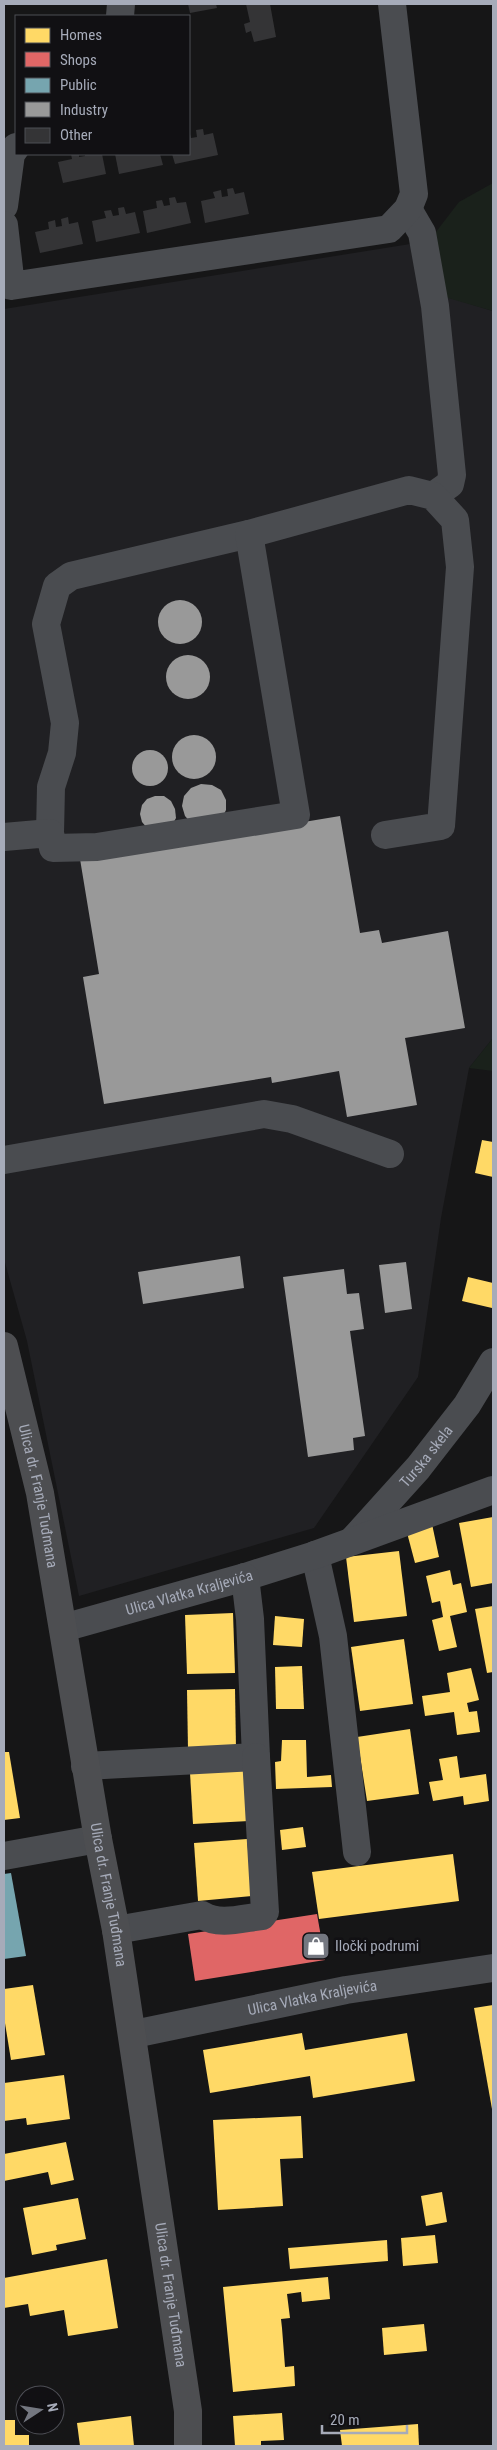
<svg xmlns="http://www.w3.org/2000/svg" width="497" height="2450" viewBox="0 0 497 2450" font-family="'Roboto Condensed',sans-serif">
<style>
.built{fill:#202023}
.green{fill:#1a211b}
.homes{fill:#ffd966}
.shops{fill:#e06666}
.public{fill:#76a5af}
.industry{fill:#999}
.building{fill:#343436}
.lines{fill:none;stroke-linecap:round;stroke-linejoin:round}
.minor{stroke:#4a4c50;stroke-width:28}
.major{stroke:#4d4e51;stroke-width:28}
.labels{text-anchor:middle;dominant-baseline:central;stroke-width:5;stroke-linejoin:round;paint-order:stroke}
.street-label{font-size:15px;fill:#a6abb9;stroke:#111013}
.poi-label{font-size:15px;fill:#a6abb9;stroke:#111013;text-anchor:start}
</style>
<rect width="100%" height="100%" fill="#161617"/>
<path class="built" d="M429 241 441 295 493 311V1038L469 1068 441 1218 418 1377 314 1528 79 1596 27 1341 4 1259V309Z"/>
<g class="green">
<path d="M493 183V311L441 296 429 241 459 202Z"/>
<path d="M493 1038V1071L469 1068Z"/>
</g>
<g class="homes">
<path d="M482 1140 493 1142V1177L475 1173Z"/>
<path d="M468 1277 493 1283 492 1308 462 1301Z"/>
<path d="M493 1517V1583L471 1587 459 1523Z"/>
<path d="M432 1524 439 1557 415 1563 406 1529Z"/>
<path d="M399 1551 407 1616 354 1622 346 1557Z"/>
<path d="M450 1570 453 1585 461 1583 467 1612 450 1616 457 1647 439 1651 432 1620 443 1617 440 1601 432 1603 426 1576Z"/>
<path d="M493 1606V1672L487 1673 475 1609Z"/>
<path d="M233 1613 235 1673 187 1674 185 1615Z"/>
<path d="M275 1616 304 1619 302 1647 273 1645Z"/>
<path d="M404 1639 413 1704 360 1711 351 1647Z"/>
<path d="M302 1666 304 1709H276L275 1667Z"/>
<path d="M471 1668 479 1700 467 1703 469 1712 477 1711 480 1732 457 1735 454 1712 425 1716 422 1696 450 1692 447 1673Z"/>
<path d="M235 1689 236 1749 188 1750 187 1690Z"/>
<path d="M410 1729 419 1794 367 1801 357 1737Z"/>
<path d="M282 1740H306L307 1777 331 1775 332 1787 276 1789 275 1762 281 1761Z"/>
<path d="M4 1752H9L20 1818 4 1820Z"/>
<path d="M457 1756 460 1778 486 1774 489 1801 464 1805 463 1796 433 1801 429 1782 443 1780 439 1759Z"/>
<path d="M245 1769 249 1821 193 1824 190 1773Z"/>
<path d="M303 1827 306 1847 282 1850 280 1830Z"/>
<path d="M247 1839 252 1896 198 1901 194 1843Z"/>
<path d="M453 1854 459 1901 319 1919 312 1872Z"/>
<path d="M33 1985 45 2055 11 2060 4 2017V1989Z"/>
<path d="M493 2005V2109H492L474 2008Z"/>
<path d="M302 2033 305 2050 407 2033 415 2081 313 2098 310 2076 210 2093 203 2050Z"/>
<path d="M64 2075 70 2119 27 2125 26 2118 4 2121V2083Z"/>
<path d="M301 2116 303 2158 280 2159 283 2206 218 2210 213 2120Z"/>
<path d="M66 2142 74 2180 51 2185 48 2172 4 2181V2154Z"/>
<path d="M442 2192 447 2222 426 2226 421 2196Z"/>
<path d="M78 2198 86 2239 56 2245 57 2250 32 2255 23 2208Z"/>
<path d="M435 2235 438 2263 403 2266 401 2238Z"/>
<path d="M387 2240 388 2261 290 2269 288 2248Z"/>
<path d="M107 2259 118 2328 68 2336 64 2310 30 2316 28 2304 4 2308V2278Z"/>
<path d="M328 2277 330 2299 302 2302 301 2292 287 2294 290 2318 281 2319 282 2328 285 2367 294 2366 295 2386 233 2392 223 2287Z"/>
<path d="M424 2324 427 2351 384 2355 382 2328Z"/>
<path d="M282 2413 284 2440 261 2441V2446H235L233 2416Z"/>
<path d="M131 2416 134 2446H80L77 2423Z"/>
<path d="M4 2420H15V2435H29V2446H4Z"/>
<path d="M418 2424 419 2446H342L340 2430Z"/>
</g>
<path class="shops" d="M317 1914 325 1960 195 1981 188 1934Z"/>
<path class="public" d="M11 1873 26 1956 4 1959V1874Z"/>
<g class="industry">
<circle cx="180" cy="622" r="22"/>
<circle cx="188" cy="677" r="22"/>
<circle cx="194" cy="757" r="22"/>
<circle cx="150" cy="768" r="18"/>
<path d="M201 784 212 785 221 790 226 800V810L221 820 192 824 185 816 182 806 184 796 191 788Z"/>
<path d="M155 796H164L171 801 175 809 176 818 172 825 148 829 142 822 140 814 142 805 147 799Z"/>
<path d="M340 816 360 933 379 930 382 943 448 931 465 1028 405 1038 417 1105 347 1117 339 1071 272 1083 271 1077 104 1104 83 977 99 974 80 859Z"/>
<path d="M240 1256 244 1288 143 1304 138 1272Z"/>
<path d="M406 1262 412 1309 385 1313 379 1265Z"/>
<path d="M344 1269 347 1294 359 1293 364 1329 350 1331 365 1436 353 1438 354 1450 308 1457 283 1277Z"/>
</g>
<g class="building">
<path d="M188 4H216L217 8 190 13Z"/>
<path d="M246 4H270L276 37 254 42 251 31 246 33 244 24 250 22Z"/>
<path d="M203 129 204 135 213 133 218 155 175 164 172 154H189V130L191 138 197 137 196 130Z"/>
<path d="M71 154H79V157L85 156V154H102L106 174 63 183 58 162 72 159Z"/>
<path d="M115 154H160L163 165 119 174Z"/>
<path d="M233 188 235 194 244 192 249 214 205 223 201 201 215 198 213 192 221 190 222 197 228 196 227 189Z"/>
<path d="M175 197 177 203 186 202 191 223 147 233 143 211 157 208 156 201 162 200 164 206 170 205 169 198Z"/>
<path d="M124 207 126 214 135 212 140 233 96 242 92 221 106 218 104 211 111 210 113 216 119 215 118 208Z"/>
<path d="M68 217 69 224 78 222 83 244 40 253 35 232 49 229 48 222 55 220 56 227 62 226 61 219Z"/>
</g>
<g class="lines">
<g class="minor">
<path d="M120 16 121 4"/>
<path d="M4 206 11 154 16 147"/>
<path d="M408 209 422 233 435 306 452 475 450 484 433 496"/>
<path d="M4 225 11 286 389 229 408 209 414 194 392 4"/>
<path d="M50 833 51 787 62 753 65 723 46 624 57 586 71 576 249 534"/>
<path d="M4 837 50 833 53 848 97 847 296 815 249 534 409 490 433 496 455 520 460 567 441 826 385 835"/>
<path d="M4 1160 264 1114 292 1119 390 1154"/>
<path id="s1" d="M353 1540 418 1468 467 1405 493 1362"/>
<path d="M315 1555 333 1636 357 1852"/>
<path id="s2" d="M63 1628 245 1577 315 1555 493 1490"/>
<path d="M85 1766 256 1757 250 1619 245 1577"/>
<path d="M4 1856 98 1839"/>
<path d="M116 1930 202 1915C219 1926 243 1918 262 1916L265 1912 256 1757"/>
<path id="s3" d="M134 2034 346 1990 493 1968"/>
</g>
<path class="major" id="s4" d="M4 1346 40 1493 98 1839 116 1930 188 2411V2446"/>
</g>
<defs>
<symbol id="shop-square" viewBox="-11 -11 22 22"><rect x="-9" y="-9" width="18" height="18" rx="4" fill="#747780" stroke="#111013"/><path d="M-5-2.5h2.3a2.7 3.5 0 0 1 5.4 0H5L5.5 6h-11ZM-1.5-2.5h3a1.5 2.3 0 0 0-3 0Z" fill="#fff"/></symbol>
</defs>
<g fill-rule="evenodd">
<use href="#shop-square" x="300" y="1930" width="32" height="32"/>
</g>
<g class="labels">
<g class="street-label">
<text stroke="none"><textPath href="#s1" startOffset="111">Turska skela</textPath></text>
<text stroke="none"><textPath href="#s4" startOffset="154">Ulica dr. Franje Tuđmana</textPath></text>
<text stroke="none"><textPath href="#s2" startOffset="131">Ulica Vlatka Kraljevića</textPath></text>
<text stroke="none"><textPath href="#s4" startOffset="559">Ulica dr. Franje Tuđmana</textPath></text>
<text stroke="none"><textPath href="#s3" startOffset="182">Ulica Vlatka Kraljevića</textPath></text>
<text stroke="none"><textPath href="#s4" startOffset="964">Ulica dr. Franje Tuđmana</textPath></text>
</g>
<g class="poi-label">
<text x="335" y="1946">Iločki podrumi</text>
</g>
</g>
<rect width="497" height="2450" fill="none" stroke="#a6abb9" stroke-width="10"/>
<rect x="15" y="15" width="175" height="140" fill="#111013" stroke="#4d4e55"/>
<rect x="25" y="28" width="25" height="15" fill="#ffd966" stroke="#4d4e55"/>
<text x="60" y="40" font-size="15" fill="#a6abb9">Homes</text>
<rect x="25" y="52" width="25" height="15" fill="#e06666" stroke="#4d4e55"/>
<text x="60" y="65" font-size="15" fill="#a6abb9">Shops</text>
<rect x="25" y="78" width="25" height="15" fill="#76a5af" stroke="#4d4e55"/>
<text x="60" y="90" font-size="15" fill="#a6abb9">Public</text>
<rect x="25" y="102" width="25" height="15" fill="#999999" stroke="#4d4e55"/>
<text x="60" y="115" font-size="15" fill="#a6abb9">Industry</text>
<rect x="25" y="128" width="25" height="15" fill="#343436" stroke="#4d4e55"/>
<text x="60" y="140" font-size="15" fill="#a6abb9">Other</text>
<g transform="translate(40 2410) rotate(78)"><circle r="24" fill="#111013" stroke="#4d4e55"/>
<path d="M0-4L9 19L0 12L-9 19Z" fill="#747780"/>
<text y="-8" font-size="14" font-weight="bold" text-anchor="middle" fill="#a6abb9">N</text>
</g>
<path d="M322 2425v8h85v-8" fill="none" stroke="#a6abb9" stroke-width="2.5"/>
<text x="330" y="2425" font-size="15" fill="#a6abb9" stroke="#111013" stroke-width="4" paint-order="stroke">20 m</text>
</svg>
